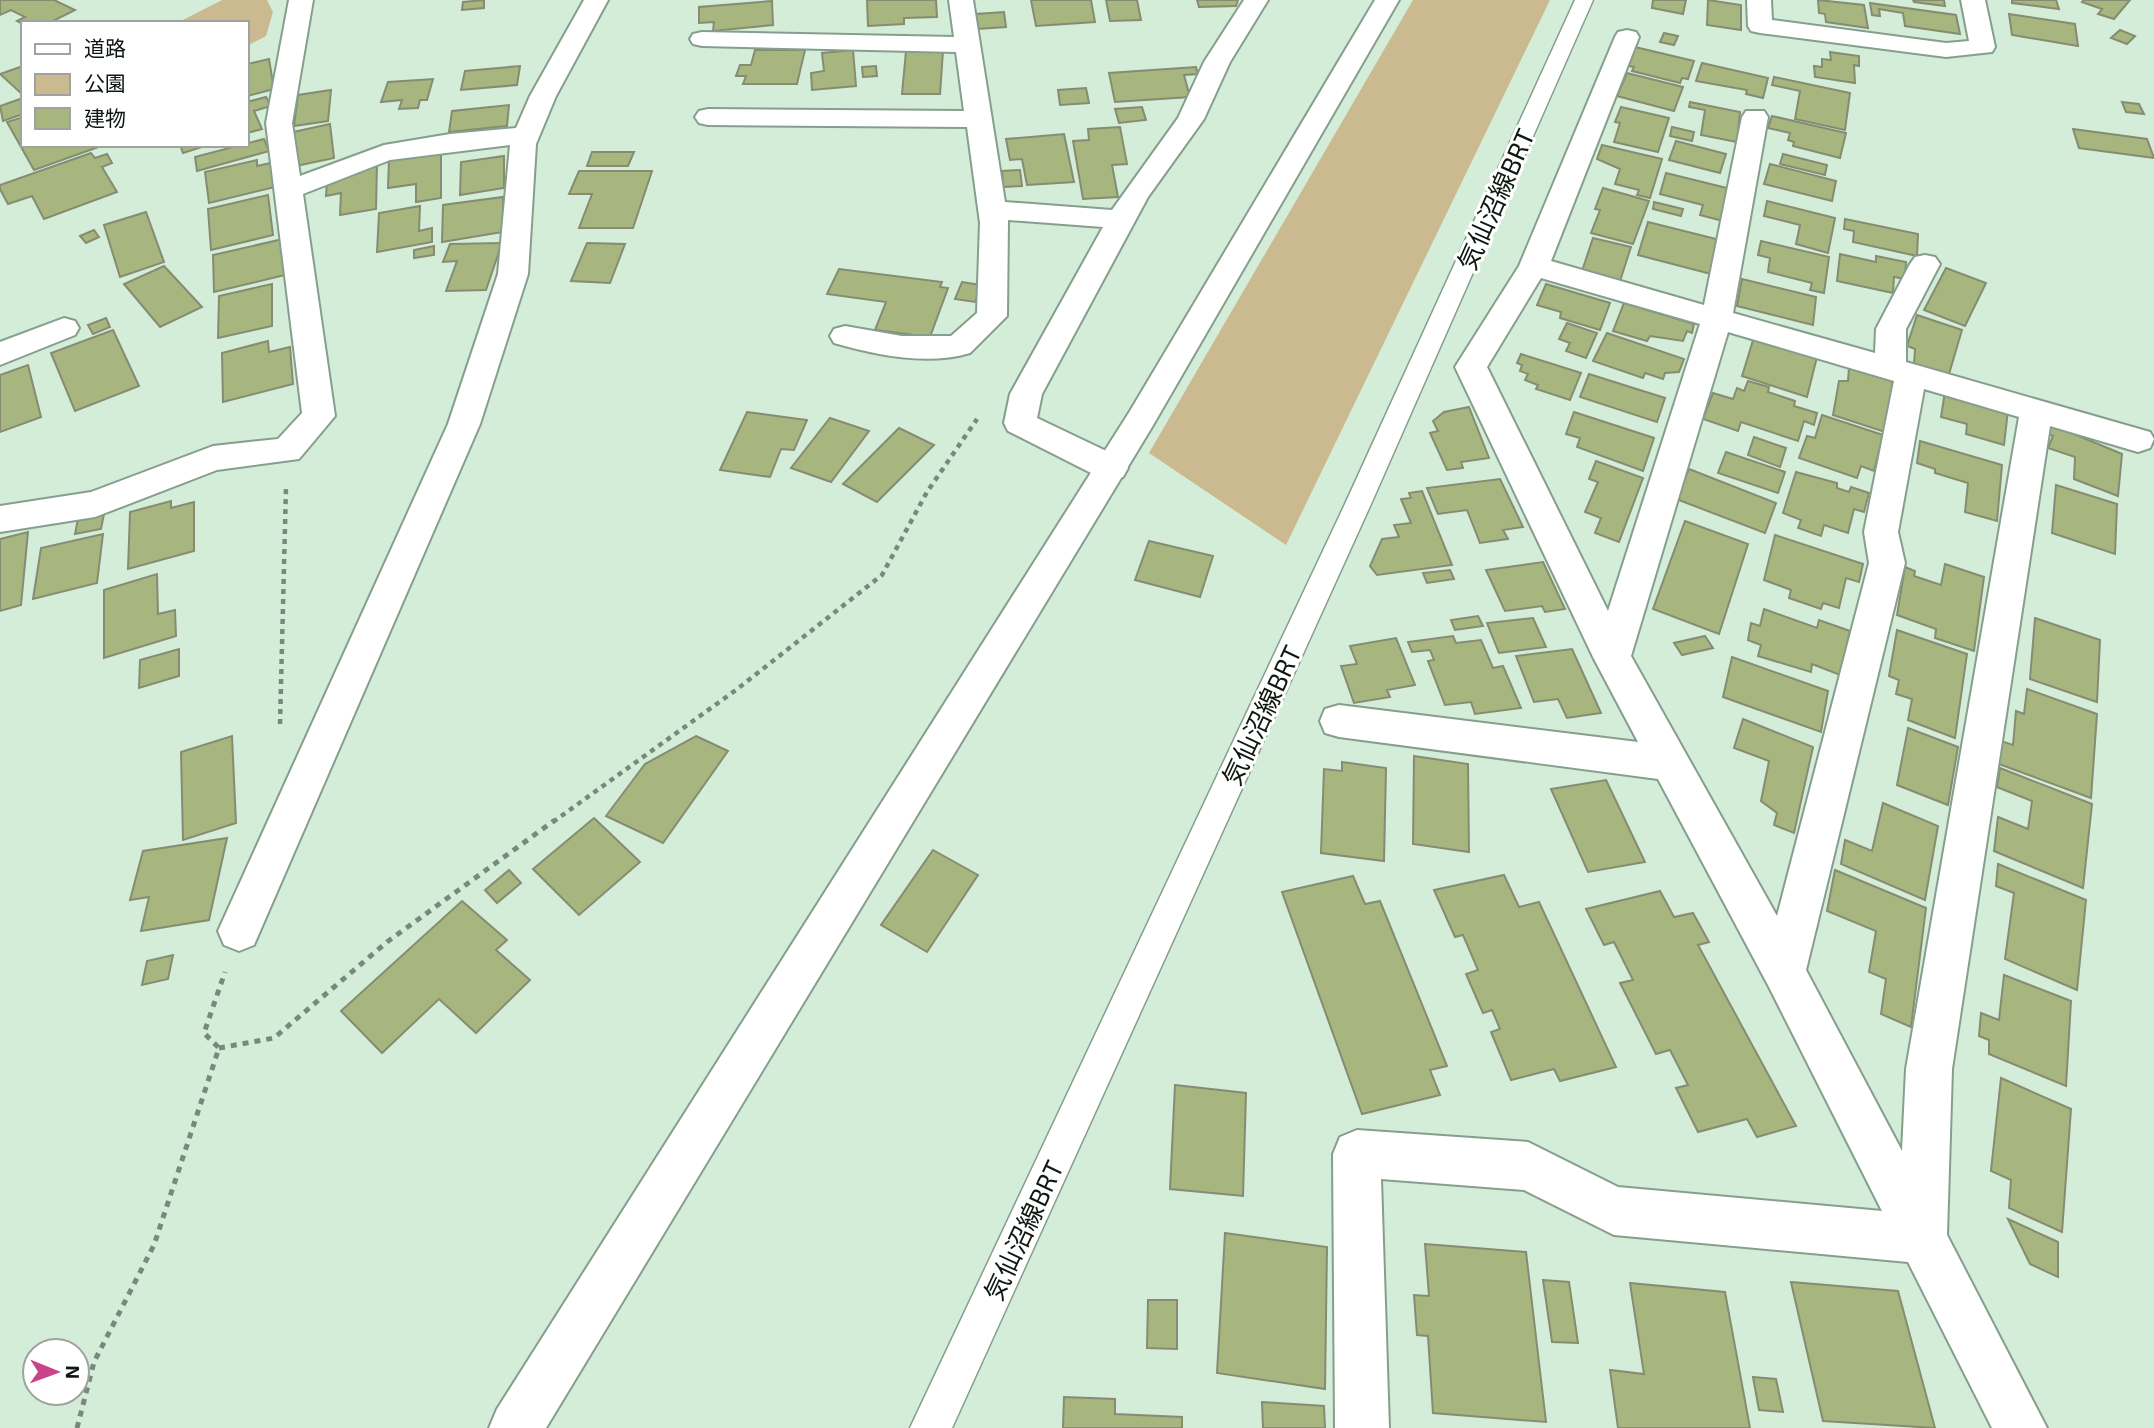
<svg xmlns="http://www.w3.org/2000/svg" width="2154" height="1428" viewBox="0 0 2154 1428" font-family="'Exo 2','Noto Sans JP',sans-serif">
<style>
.green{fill:#cbb98f}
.building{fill:#a7b67e;stroke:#858c72;stroke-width:2}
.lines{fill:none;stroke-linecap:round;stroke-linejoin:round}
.service-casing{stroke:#869e8c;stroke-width:3}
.minor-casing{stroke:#869e8c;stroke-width:4}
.tertiary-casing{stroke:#869e8c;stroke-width:4}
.path-far1{stroke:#77897b;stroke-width:4.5;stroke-dasharray:5 5;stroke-linecap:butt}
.path{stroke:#77897b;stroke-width:5;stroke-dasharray:6 6;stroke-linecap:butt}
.service{fill:#fff;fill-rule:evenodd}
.minor{fill:#fff;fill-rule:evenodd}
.tertiary{fill:#fff;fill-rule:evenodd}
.labels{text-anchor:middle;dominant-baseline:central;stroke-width:6;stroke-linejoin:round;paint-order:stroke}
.street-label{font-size:26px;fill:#0e1710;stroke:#fff}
</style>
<rect width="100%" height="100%" fill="#d3edd9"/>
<g class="green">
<path d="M222 0H267L273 12 266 36 247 46V23H177Z"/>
<path d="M1413 0H1550L1286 545 1149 453Z"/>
</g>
<g class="building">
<path d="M0 0H54L75 10 49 23 23 24 17 21 25 17 11 10 0 15Z"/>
<path d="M484 0V8L462 10 463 2Z"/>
<path d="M867 0H936L937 17 904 18V24L868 26Z"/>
<path d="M1031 0H1091L1095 22 1036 26Z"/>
<path d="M1106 0H1137L1141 20 1110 21Z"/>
<path d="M1197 0H1238L1236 6 1199 7Z"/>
<path d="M1653 0H1686L1683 14 1652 8Z"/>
<path d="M1708 0 1741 5V30L1707 25Z"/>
<path d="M1818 0 1864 5 1868 28 1826 22 1825 14 1819 13Z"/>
<path d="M1913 0H1944L1945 6 1914 2Z"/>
<path d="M2012 0H2056L2059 9 2012 3Z"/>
<path d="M2084 0H2130L2114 19 2098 14 2102 9 2082 2Z"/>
<path d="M772 1 773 25 713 31 714 22 699 23V7Z"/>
<path d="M1870 3 1956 15 1960 34 1905 26 1903 13 1879 9 1880 16 1872 15Z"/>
<path d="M1004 12 1006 27 978 29 976 14Z"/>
<path d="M2009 14 2075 24 2078 46 2012 35Z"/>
<path d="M2120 30 2135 36 2127 44 2111 38Z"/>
<path d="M1664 33 1678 36 1674 45 1660 42Z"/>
<path d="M1635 47 1694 61 1688 79 1682 78 1680 83 1632 71 1634 67 1628 66Z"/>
<path d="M755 50H805L797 84H743L746 76H736L740 65H751Z"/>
<path d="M853 50 856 86 812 90 811 73 824 71 822 53Z"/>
<path d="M906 51H943L940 94H902Z"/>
<path d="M1830 52 1859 56V66L1854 65 1855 83 1815 77 1814 66 1822 67V59L1831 60Z"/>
<path d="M269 59 274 89 247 96V64Z"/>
<path d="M1702 63 1768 78 1763 98 1746 94 1747 90 1696 81Z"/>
<path d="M23 66V95L0 74Z"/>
<path d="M520 66 517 85 461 90 465 71Z"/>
<path d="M876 66 877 76 863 77 862 67Z"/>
<path d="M1196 67 1198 74 1184 75 1190 97 1115 102 1109 73Z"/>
<path d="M1627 73 1683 87 1674 111 1617 96Z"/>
<path d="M1774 77 1850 93 1845 130 1795 119 1800 91 1772 85Z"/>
<path d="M433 79 427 100H420L418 108 399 109 402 100 381 102 388 82Z"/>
<path d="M1086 88 1089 103 1060 105 1058 90Z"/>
<path d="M331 90 328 121 294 126 298 95Z"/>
<path d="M266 97 271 106 254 111 262 129 247 133V102Z"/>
<path d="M23 98V114L3 121 0 106Z"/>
<path d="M1690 102 1740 112 1737 142 1701 135 1705 110 1689 107Z"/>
<path d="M2122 102 2139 104 2144 114 2126 112Z"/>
<path d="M509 105 507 126 449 132 452 111Z"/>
<path d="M1142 107 1146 120 1119 123 1115 109Z"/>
<path d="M1621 107 1669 118 1658 152 1614 142 1620 123 1615 122Z"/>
<path d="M1772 116 1846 133 1840 158 1793 146 1794 142 1788 140 1790 133 1768 128Z"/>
<path d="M23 117V145H104L34 170 7 122Z"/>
<path d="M330 124 334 158 296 166 293 132Z"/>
<path d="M1120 127 1127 164 1112 165 1118 197 1083 199 1073 141 1089 140 1088 129Z"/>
<path d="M1672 127 1694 132 1692 141 1670 136Z"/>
<path d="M2073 129 2147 139 2154 158 2079 148Z"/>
<path d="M1064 134 1074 182 1027 185 1022 159 1010 160 1006 139Z"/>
<path d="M264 139 269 151 197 171 195 157Z"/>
<path d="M1676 141 1726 154 1720 173 1669 160Z"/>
<path d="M180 145H208L183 153Z"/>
<path d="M1602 145 1662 159 1650 198 1637 195 1639 190 1615 184 1620 169 1597 159Z"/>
<path d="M441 151V198L416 202V184L388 188 389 159Z"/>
<path d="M592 152H634L628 166H587Z"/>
<path d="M91 153 95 158 107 154 112 163 102 167 117 192 44 219 32 196 8 204 0 189V185Z"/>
<path d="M1783 154 1827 165 1825 175 1780 164Z"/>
<path d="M504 156V188L460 195 461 162Z"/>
<path d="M257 160V166L275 162 279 186 209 203 205 172Z"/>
<path d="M377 162 376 209 340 215 341 193 326 196 327 180Z"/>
<path d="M1770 164 1836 181 1832 201 1764 184Z"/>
<path d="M1020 170 1022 186 1003 187 1002 171Z"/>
<path d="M579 171H652L633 228H579L592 194H569Z"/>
<path d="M1666 173 1731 189 1723 221 1700 215 1703 205 1660 194Z"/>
<path d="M1603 188 1649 201 1633 244 1591 233 1600 210 1595 209Z"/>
<path d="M268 195 273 235 211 250 208 209Z"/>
<path d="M503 197V232L442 242 443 205Z"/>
<path d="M1767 201 1835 218 1828 253 1796 244 1800 225 1764 216Z"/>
<path d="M1654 202 1683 209 1681 216 1653 209Z"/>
<path d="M420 206 419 231 432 228V242L377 252 379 213Z"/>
<path d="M146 212 164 262 120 277 104 225Z"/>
<path d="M1845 219 1918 234 1917 256 1853 242 1854 231 1844 229Z"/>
<path d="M1648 222 1720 240 1711 274 1638 255Z"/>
<path d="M94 230 99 237 86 243 80 236Z"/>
<path d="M1593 238 1631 247 1619 284 1581 274Z"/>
<path d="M283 239 285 275 214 292 213 255Z"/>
<path d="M1761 241 1829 257 1824 293 1810 290 1812 283 1768 272 1770 258 1758 255Z"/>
<path d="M502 243 486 290 446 291 457 261 443 262 450 244Z"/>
<path d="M587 243 625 244 610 283 571 281Z"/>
<path d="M434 246V255L414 258V250Z"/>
<path d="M1840 254 1876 262V256L1906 262 1905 279 1894 277 1893 293 1837 281Z"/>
<path d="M164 266 202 307 160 327 124 284Z"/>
<path d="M1946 268 1986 283 1965 326 1924 310Z"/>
<path d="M839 269 942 282 940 287 948 288 930 337 875 330 886 302 827 294Z"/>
<path d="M1742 279 1816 297 1813 325 1737 306Z"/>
<path d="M962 282 981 285 975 302 955 299Z"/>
<path d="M272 284V326L218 338 219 296Z"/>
<path d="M1546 284 1610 303 1600 330 1560 318 1561 312 1537 305Z"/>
<path d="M1624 303 1694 324 1692 333 1687 331 1683 341 1650 336 1647 341 1613 331Z"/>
<path d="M1917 315 1962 330 1949 374 1914 365 1915 349 1907 346Z"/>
<path d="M106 318 110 327 93 334 88 325Z"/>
<path d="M1567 323 1597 333 1586 358 1566 351 1570 343 1559 339Z"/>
<path d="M113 330 139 386 75 411 51 353Z"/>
<path d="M1607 333 1684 359 1679 372 1665 373 1663 379 1645 373 1643 378 1593 361Z"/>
<path d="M1754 337 1817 357 1807 397 1742 376Z"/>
<path d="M268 341 269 352 290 347 293 384 223 402 222 353Z"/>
<path d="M1521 354 1581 373 1570 400 1536 389 1538 385 1525 380 1528 374 1520 371 1522 365 1517 363Z"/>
<path d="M28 365 41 417 0 432V375Z"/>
<path d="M1849 367 1891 380 1894 389 1885 432 1833 415 1839 381H1848Z"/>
<path d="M1589 374 1665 398 1657 422 1580 397Z"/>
<path d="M1748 381 1769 387 1768 392 1795 401 1794 406 1817 413 1814 425 1804 421 1798 441 1741 422 1738 431 1703 419 1713 393 1733 399 1737 388 1744 391Z"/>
<path d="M1945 391 2008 410 2004 445 1966 434 1967 424 1941 417Z"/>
<path d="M1469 407 1489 458 1461 462 1463 468 1447 470 1430 433 1438 431 1433 421 1444 412Z"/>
<path d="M747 412 807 420 794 450 781 449 770 477 720 470Z"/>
<path d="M1574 412 1654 438 1643 471 1577 447 1580 438 1566 434Z"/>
<path d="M1822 415 1883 435 1874 471 1861 466 1857 478 1799 458 1807 436 1815 438Z"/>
<path d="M830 418 869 431 831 482 791 468Z"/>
<path d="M2043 421 2122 454 2118 496 2074 479 2075 457 2048 448 2053 436 2040 431Z"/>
<path d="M899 428 934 445 877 502 843 484Z"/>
<path d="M1754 437 1786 448 1780 467 1748 455Z"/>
<path d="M1920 441 2002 465 1997 521 1965 512 1968 483 1935 473V469L1917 463Z"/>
<path d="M1726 452 1785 472 1778 493 1718 473Z"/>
<path d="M1596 461 1643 478 1619 542 1595 533 1601 518 1585 512 1598 482 1589 479Z"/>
<path d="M1689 469 1776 503 1765 533 1676 499Z"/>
<path d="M1796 472 1837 483V488L1849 492 1851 487 1869 493 1864 512 1854 509 1848 533 1824 525 1821 536 1798 528 1801 520 1783 513Z"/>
<path d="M1500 479 1523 527 1503 530 1508 539 1480 543 1467 510 1438 514 1427 488Z"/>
<path d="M2056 485 2117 504 2115 554 2052 533Z"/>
<path d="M1422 491 1452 565 1377 575 1370 566 1382 539 1399 537 1394 525 1411 523 1401 499 1411 498 1409 493Z"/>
<path d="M171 501V508L194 502V551L128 569 130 512Z"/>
<path d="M104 514 101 529 75 534 78 519Z"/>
<path d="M1685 521 1748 544 1719 634 1653 609Z"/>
<path d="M28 532 21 605 0 611V539Z"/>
<path d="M103 534 97 583 33 599 41 548Z"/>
<path d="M1775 535 1863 564 1859 582 1846 578 1839 608 1823 603 1821 609 1789 598 1791 590 1764 580Z"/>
<path d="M1149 541 1213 556 1200 597 1135 580Z"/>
<path d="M1543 562 1565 609 1545 612 1542 606 1505 611 1486 570Z"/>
<path d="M1945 564 1984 577 1974 651 1935 638 1936 629 1897 615 1905 567 1915 571 1914 576 1941 585Z"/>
<path d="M1450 570 1454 579 1427 583 1423 573Z"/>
<path d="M157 574 158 614 175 610 176 636 104 658V590Z"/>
<path d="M1764 609 1817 628 1819 620 1850 631 1840 675 1812 664 1811 672 1758 656 1761 645 1748 640 1751 623 1760 626Z"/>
<path d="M1478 616 1483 626 1455 630 1451 620Z"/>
<path d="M1533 618 1546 647 1499 653 1487 623Z"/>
<path d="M2035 618 2100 640 2097 702 2030 679Z"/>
<path d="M1897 630 1967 654 1955 738 1908 720 1912 699 1896 694 1899 680 1889 676Z"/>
<path d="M1453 636 1456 643 1481 640 1493 668 1503 666 1521 708 1475 714 1471 702 1445 705 1428 661 1434 660 1430 650 1412 652 1408 642Z"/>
<path d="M1705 636 1713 648 1682 655 1674 643Z"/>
<path d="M1396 638 1415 685 1387 690 1390 697 1354 703 1341 666 1357 664 1350 646Z"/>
<path d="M179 649V676L139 688 140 660Z"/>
<path d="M1572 649 1601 713 1567 718 1558 699 1534 702 1516 656Z"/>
<path d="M1732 657 1828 691 1821 732 1723 697Z"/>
<path d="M2027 689 2097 714 2091 798 1999 764 2001 741 2013 745 2016 711 2024 714Z"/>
<path d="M1743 719 1813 747 1794 833 1774 825 1777 813 1761 801 1769 761 1734 748Z"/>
<path d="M1908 728 1958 747 1948 805 1897 785Z"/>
<path d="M232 736 236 823 183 840 181 752Z"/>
<path d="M696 736 728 751 663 843 606 816 645 764Z"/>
<path d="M1414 756 1468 764 1469 852 1413 844Z"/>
<path d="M1342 762 1386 768 1384 861 1321 853 1324 769 1342 771Z"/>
<path d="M2000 768 2092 804 2083 888 1994 851 1998 817 2028 829 2032 801 1997 787Z"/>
<path d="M1606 780 1645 862 1588 872 1551 789Z"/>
<path d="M1883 803 1938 826 1925 900 1841 864 1845 840 1872 851Z"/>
<path d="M594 818 640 862 579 915 533 869Z"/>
<path d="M227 838 209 920 141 931 149 897 130 900 143 851Z"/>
<path d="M933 850 978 875 927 952 881 925Z"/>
<path d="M1998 864 2086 900 2077 990 2005 959 2014 893 1996 886Z"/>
<path d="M509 870 521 883 497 903 485 890Z"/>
<path d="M1835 870 1926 908 1911 1027 1881 1014 1886 979 1869 972 1876 931 1827 911Z"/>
<path d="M1504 875 1519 907 1539 902 1616 1067 1560 1081 1554 1069 1511 1080 1491 1032 1500 1029 1492 1010 1483 1013 1466 974 1478 970 1463 935 1455 937 1434 890Z"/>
<path d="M1353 876 1365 904 1380 901 1447 1066 1430 1070 1440 1095 1362 1114 1282 892Z"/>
<path d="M1660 891 1674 917 1693 913 1709 942 1698 945 1796 1126 1757 1137 1747 1119 1698 1132 1676 1088 1688 1085 1670 1050 1656 1054 1620 983 1633 980 1614 942 1604 945 1586 909Z"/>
<path d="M462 901 507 940 496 950 530 980 476 1033 439 999 382 1053 341 1011Z"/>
<path d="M173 955 168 979 142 985 147 961Z"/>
<path d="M2004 975 2071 1001 2066 1086 1989 1054V1040L1979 1036 1981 1013 1999 1020Z"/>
<path d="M2001 1078 2071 1109 2062 1232 2009 1208 2011 1180 1991 1171Z"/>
<path d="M1175 1085 1246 1093 1243 1196 1170 1189Z"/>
<path d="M2008 1219 2058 1242V1277L2030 1264Z"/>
<path d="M1225 1233 1327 1247 1325 1389 1217 1373Z"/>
<path d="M1425 1244 1526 1252 1546 1422 1433 1413 1428 1336 1417 1335 1414 1295 1429 1296Z"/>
<path d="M1543 1280 1569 1282 1578 1343 1552 1342Z"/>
<path d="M1791 1282 1898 1291 1935 1428 1823 1421Z"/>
<path d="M1630 1283 1725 1292 1750 1428H1618L1610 1370 1644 1374Z"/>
<path d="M1148 1300H1177V1349L1147 1348Z"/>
<path d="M1753 1377 1776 1379 1783 1412 1759 1410Z"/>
<path d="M1064 1397 1115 1399V1414L1182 1417V1428H1063Z"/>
<path d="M1262 1402 1324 1406 1325 1428H1263Z"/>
</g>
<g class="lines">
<defs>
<path id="service" d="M1575 0H1593L1371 504 952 1428H910L1345 504Z"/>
<g id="minor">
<path d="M289 0H313L292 123 300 176 384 145 450 134 516 128 530 96 584 0H608L556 96 536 144 528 274 480 424 254 945 239 951 224 945 218 931 448 424 498 274 510 145 390 160 303 194 335 416 299 459 217 470 95 517 0 532V506L91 492 213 446 278 439 302 413 266 123Z"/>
<path d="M949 0H973L1005 202 1112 210 1178 118 1204 62 1244 0H1268L1230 62 1204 119 1148 197 1042 394 1037 418 1123 459 1128 468 1123 477 1111 480 1099 477 1008 431 1004 423 1010 394 1103 227 1008 220 1007 316 970 353C927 366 876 355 834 343L830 336 834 329 845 326 902 336H951L977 313 980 223 967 127 708 125 699 123 695 117 699 111 708 109 964 111 956 52 702 46 693 44 690 39 693 34 702 32 954 37Z"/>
<path d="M1747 0H1771L1772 20 1946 43 1969 41 1961 0H1985L1995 47 1992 52 1946 57 1760 33 1751 31 1748 26Z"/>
<path d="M1627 30 1636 32 1639 37 1551 261 1704 305 1742 117 1746 111H1764L1768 117 1733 313 1875 353 1876 329 1910 264 1915 257 1925 255 1935 257 1940 264 1906 329V362L2150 432 2154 439 2150 448 2138 452 2050 426 1952 1069 1947 1235 2047 1428H1992L1908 1262 1614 1235 1524 1190 1381 1179 1389 1428H1335L1333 1154 1340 1137 1357 1130 1528 1142 1618 1187 1882 1211 1769 987 1658 779 1339 737 1325 733 1320 721 1325 709 1339 705 1638 742 1593 657 1455 367 1519 266 1615 37 1618 32ZM1541 278 1700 324 1608 611 1487 367ZM1728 332 1894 381 1864 532 1869 563 1777 916 1631 656ZM1924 389 2019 417 1906 1069 1902 1151 1806 970 1905 563 1898 532Z"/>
<path d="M64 318 75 321 79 328 75 335 0 365V342Z"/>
</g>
<path id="tertiary" d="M1375 0H1399L1152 427 546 1428H489L497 1409 1130 411Z"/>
</defs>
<use href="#service" class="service-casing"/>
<use href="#minor" class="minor-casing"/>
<use href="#tertiary" class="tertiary-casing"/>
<g class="path-far1">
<path d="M280 724 286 487"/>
<path d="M553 822 736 690 882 575 927 492 977 419"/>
</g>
<g class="path">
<path d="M219 1048 274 1038 387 942 555 820"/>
<path d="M77 1428 94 1362 154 1245 219 1048 204 1033 225 972"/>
</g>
<use href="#service" class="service"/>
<use href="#minor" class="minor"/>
<use href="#tertiary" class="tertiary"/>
</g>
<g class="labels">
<g class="street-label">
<text transform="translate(1495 199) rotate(-66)">気仙沼線BRT</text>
<text transform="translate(1261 715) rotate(-65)">気仙沼線BRT</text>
<text transform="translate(1023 1230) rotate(-65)">気仙沼線BRT</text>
</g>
</g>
<rect x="21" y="21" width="228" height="126" fill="#ffffff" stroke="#9fa29f" stroke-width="2"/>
<rect x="35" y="44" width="35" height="10" fill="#ffffff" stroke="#9fa29f" stroke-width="2"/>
<text x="84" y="56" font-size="21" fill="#0e1710">道路</text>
<rect x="35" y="74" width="35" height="21" fill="#cbb98f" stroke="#9fa29f" stroke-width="2"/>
<text x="84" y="91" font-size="21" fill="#0e1710">公園</text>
<rect x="35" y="108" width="35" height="21" fill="#a7b67e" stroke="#9fa29f" stroke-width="2"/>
<text x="84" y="126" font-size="21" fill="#0e1710">建物</text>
<g transform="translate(56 1372) rotate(91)"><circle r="33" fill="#ffffff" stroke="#9fa29f" stroke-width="2"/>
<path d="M0-5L12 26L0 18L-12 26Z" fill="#c84488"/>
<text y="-10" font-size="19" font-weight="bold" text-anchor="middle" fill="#0e1710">N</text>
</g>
</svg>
